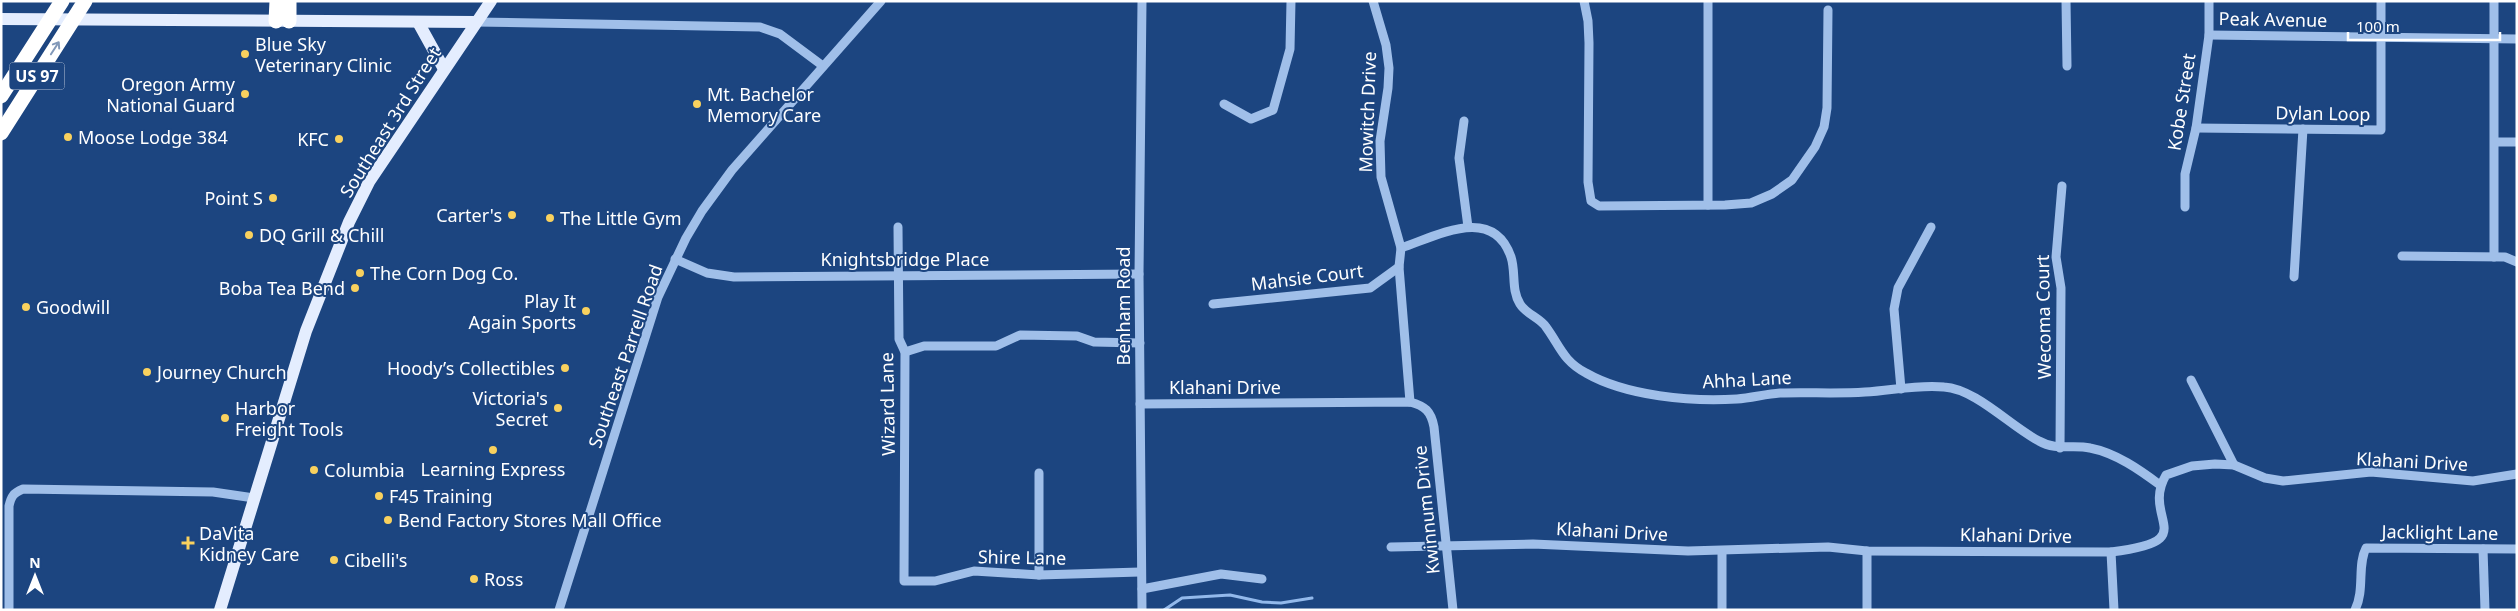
<svg xmlns="http://www.w3.org/2000/svg" width="2518" height="611" viewBox="0 0 2518 611" font-family="'Noto Sans',sans-serif">
<style>
.lines{fill:none;stroke-linecap:round;stroke-linejoin:round}
.stream{stroke:#93b9eb;stroke-width:3}
.minor{stroke:#a0bfe9;stroke-width:9}
.major{stroke:#e4edfe;stroke-width:12}
.highway{stroke:#fff;stroke-width:15}
.oneway{stroke:#8299b9}
.poi-dot{fill:#f9d15e;stroke:#1c4580;stroke-width:2}
.labels{text-anchor:middle;dominant-baseline:central;stroke-width:4;stroke-linejoin:round;paint-order:stroke}
.shield{fill:#1c4580;stroke:#bbc7d9;stroke-width:1}
.shield-label{font-size:16px;font-weight:bold;fill:#fff}
.street-label{font-size:18px;fill:#fff;stroke:#1c4580}
.poi-label{font-size:18px;fill:#fff;stroke:#1c4580;text-anchor:start}
</style>
<rect width="100%" height="100%" fill="#1c4580"/>
<g class="lines">
<path class="stream" d="M1164 610 1182 598 1230 595 1262 602 1281 603 1312 598"/>
<g class="minor">
<path d="M1142 1 1139 274 1142 610"/>
<path d="M1373 1 1386 45 1389 68 1388 88 1380 141 1381 177 1401 248 1399 267 1410 402"/>
<path d="M1584 1 1588 21 1589 43 1588 182 1591 201 1599 206 1725 205 1751 203 1772 194 1792 180 1815 147 1824 127 1827 108 1828 10"/>
<path d="M2066 1 2067 66"/>
<path d="M475 22 760 27 780 34 823 66"/>
<path d="M2209 35 2517 39"/>
<path d="M1224 104 1251 119 1273 110 1290 49 1291 1"/>
<path d="M1464 121 1459 158 1468 227"/>
<path d="M2196 128 2381 130V1"/>
<path d="M2496 142H2517"/>
<path d="M1708 205V1"/>
<path d="M2185 207V174L2196 128 2209 35V1"/>
<path d="M898 227 899 339 905 352 904 581H935L974 571 1039 575 1140 572"/>
<path d="M1401 248C1437 236 1493 204 1511 257 1516 272 1511 290 1520 304 1526 314 1540 318 1546 327 1560 346 1563 361 1586 373 1626 396 1691 402 1737 399 1751 398 1766 394 1780 393 1808 392 1837 394 1865 392 1890 391 1918 384 1944 387 1976 389 2010 426 2039 441 2056 451 2073 444 2090 448 2116 453 2140 470 2160 485"/>
<path d="M2402 256 2505 257 2517 262"/>
<path d="M2494 257V1"/>
<path d="M675 259 707 273 734 277 1139 274"/>
<path d="M2294 277 2303 129"/>
<path d="M1213 304 1370 288 1399 267"/>
<path d="M905 352 924 346H996L1020 335 1077 336 1094 342 1140 343"/>
<path d="M2191 380 2234 465"/>
<path d="M1901 389 1894 309 1898 288 1931 227"/>
<path d="M1140 404 1410 402C1425 406 1431 411 1434 427L1453 610"/>
<path d="M2060 448 2061 288 2056 257 2062 186"/>
<path d="M1039 473V575"/>
<path d="M1391 547 1533 544 1688 551 1828 547 1867 551 2111 552C2205 541 2140 519 2166 475L2192 466 2215 464 2234 465 2265 478 2283 481 2371 472 2473 481 2517 474"/>
<path d="M2483 549 2485 610"/>
<path d="M2111 552 2114 610"/>
<path d="M1142 589 1221 574 1262 579"/>
<path d="M9 610V506C11 497 13 493 23 489L213 492 254 498"/>
<path d="M559 610 658 297 686 238 702 211 732 170 881 1"/>
<path d="M1722 610V551"/>
<path d="M1867 610V551"/>
<path d="M2355 610C2365 590 2357 565 2366 548L2517 549"/>
</g>
<g class="major">
<path d="M1 19 475 22"/>
<path d="M418 22 444 69"/>
<path d="M220 610 306 331 349 222 369 182 491 1"/>
</g>
<g class="highway">
<path d="M289 1V21"/>
<path d="M276 21 277 1"/>
<path d="M1 96 62 1"/>
<path d="M1 133 85 1"/>
</g>
</g>
<defs><path id="oneway-shaft" d="M-6 0H5M1.5-3L5.5 0L1.5 3" fill="none" stroke-width="1.6" stroke-linecap="round" stroke-linejoin="round" transform="scale(1.25)"/></defs>
<use class="oneway" href="#oneway-shaft" transform="translate(55 48) rotate(-57)"/>
<g class="poi-dot">
<circle cx="245" cy="54" r="5"/>
<circle cx="245" cy="94" r="5"/>
<circle cx="697" cy="104" r="5"/>
<circle cx="68" cy="137" r="5"/>
<circle cx="339" cy="139" r="5"/>
<circle cx="273" cy="198" r="5"/>
<circle cx="512" cy="215" r="5"/>
<circle cx="550" cy="218" r="5"/>
<circle cx="249" cy="235" r="5"/>
<circle cx="360" cy="273" r="5"/>
<circle cx="355" cy="288" r="5"/>
<circle cx="26" cy="307" r="5"/>
<circle cx="586" cy="311" r="5"/>
<circle cx="565" cy="368" r="5"/>
<circle cx="147" cy="372" r="5"/>
<circle cx="558" cy="408" r="5"/>
<circle cx="225" cy="418" r="5"/>
<circle cx="493" cy="450" r="5"/>
<circle cx="314" cy="470" r="5"/>
<circle cx="379" cy="496" r="5"/>
<circle cx="388" cy="520" r="5"/>
<path d="M185.5 535.5h5v5h5v5h-5v5h-5v-5h-5v-5h5z"/>
<circle cx="334" cy="560" r="5"/>
<circle cx="474" cy="579" r="5"/>
</g>
<g class="labels">
<rect class="shield" x="9.5" y="62.5" width="55" height="27" rx="4"/>
<g class="shield-label">
<text x="37" y="76">US 97</text>
</g>
<g class="street-label">
<text transform="translate(2273 19) rotate(1)">Peak Avenue</text>
<text transform="translate(2181 102) rotate(-81)">Kobe Street</text>
<text transform="translate(1367 112) rotate(-88)">Mowitch Drive</text>
<text transform="translate(2323 113) rotate(1)">Dylan Loop</text>
<text transform="translate(390 122) rotate(-58)">Southeast 3rd Street</text>
<text x="905" y="259">Knightsbridge Place</text>
<text transform="translate(1307 277) rotate(-7)">Mahsie Court</text>
<text transform="translate(1123 306) rotate(-90)">Benham Road</text>
<text transform="translate(2043 317) rotate(-91)">Wecoma Court</text>
<text transform="translate(625 356) rotate(-71)">Southeast Parrell Road</text>
<text transform="translate(1747 379) rotate(-3)">Ahha Lane</text>
<text x="1225" y="387">Klahani Drive</text>
<text transform="translate(887 404) rotate(-91)">Wizard Lane</text>
<text transform="translate(2412 461) rotate(3)">Klahani Drive</text>
<text transform="translate(1426 510) rotate(-96)">Kwinnum Drive</text>
<text transform="translate(1612 531) rotate(3)">Klahani Drive</text>
<text transform="translate(2440 532) rotate(1)">Jacklight Lane</text>
<text transform="translate(2016 535) rotate(1)">Klahani Drive</text>
<text transform="translate(1022 557) rotate(1)">Shire Lane</text>
</g>
<g class="poi-label">
<text x="255" y="44">Blue Sky<tspan x="255" dy="21">Veterinary Clinic</tspan></text>
<text x="235" y="84" text-anchor="end">Oregon Army<tspan x="235" dy="21">National Guard</tspan></text>
<text x="707" y="94">Mt. Bachelor<tspan x="707" dy="21">Memory Care</tspan></text>
<text x="78" y="137">Moose Lodge 384</text>
<text x="329" y="139" text-anchor="end">KFC</text>
<text x="263" y="198" text-anchor="end">Point S</text>
<text x="502" y="215" text-anchor="end">Carter's</text>
<text x="560" y="218">The Little Gym</text>
<text x="259" y="235">DQ Grill &amp; Chill</text>
<text x="370" y="273">The Corn Dog Co.</text>
<text x="345" y="288" text-anchor="end">Boba Tea Bend</text>
<text x="576" y="301" text-anchor="end">Play It<tspan x="576" dy="21">Again Sports</tspan></text>
<text x="36" y="307">Goodwill</text>
<text x="555" y="368" text-anchor="end">Hoody’s Collectibles</text>
<text x="157" y="372">Journey Church</text>
<text x="548" y="398" text-anchor="end">Victoria's<tspan x="548" dy="21">Secret</tspan></text>
<text x="235" y="408">Harbor<tspan x="235" dy="21">Freight Tools</tspan></text>
<text x="493" y="469" text-anchor="middle">Learning Express</text>
<text x="324" y="470">Columbia</text>
<text x="389" y="496">F45 Training</text>
<text x="398" y="520">Bend Factory Stores Mall Office</text>
<text x="199" y="533">DaVita<tspan x="199" dy="21">Kidney Care</tspan></text>
<text x="344" y="560">Cibelli's</text>
<text x="484" y="579">Ross</text>
</g>
</g>
<rect width="2518" height="611" fill="none" stroke="#ffffff" stroke-width="5"/>
<g transform="translate(35 576)" stroke="#1c4580" stroke-width="4" paint-order="stroke">
<path d="M0-4L9 19L0 12L-9 19Z" fill="#ffffff"/>
<text y="-8" font-size="14" font-weight="bold" text-anchor="middle" fill="#ffffff">N</text>
</g>
<path d="M2348 32v8h152v-8" fill="none" stroke="#ffffff" stroke-width="2.5"/>
<text x="2356" y="32" font-size="15" fill="#ffffff" stroke="#1c4580" stroke-width="4" paint-order="stroke">100 m</text>
</svg>
